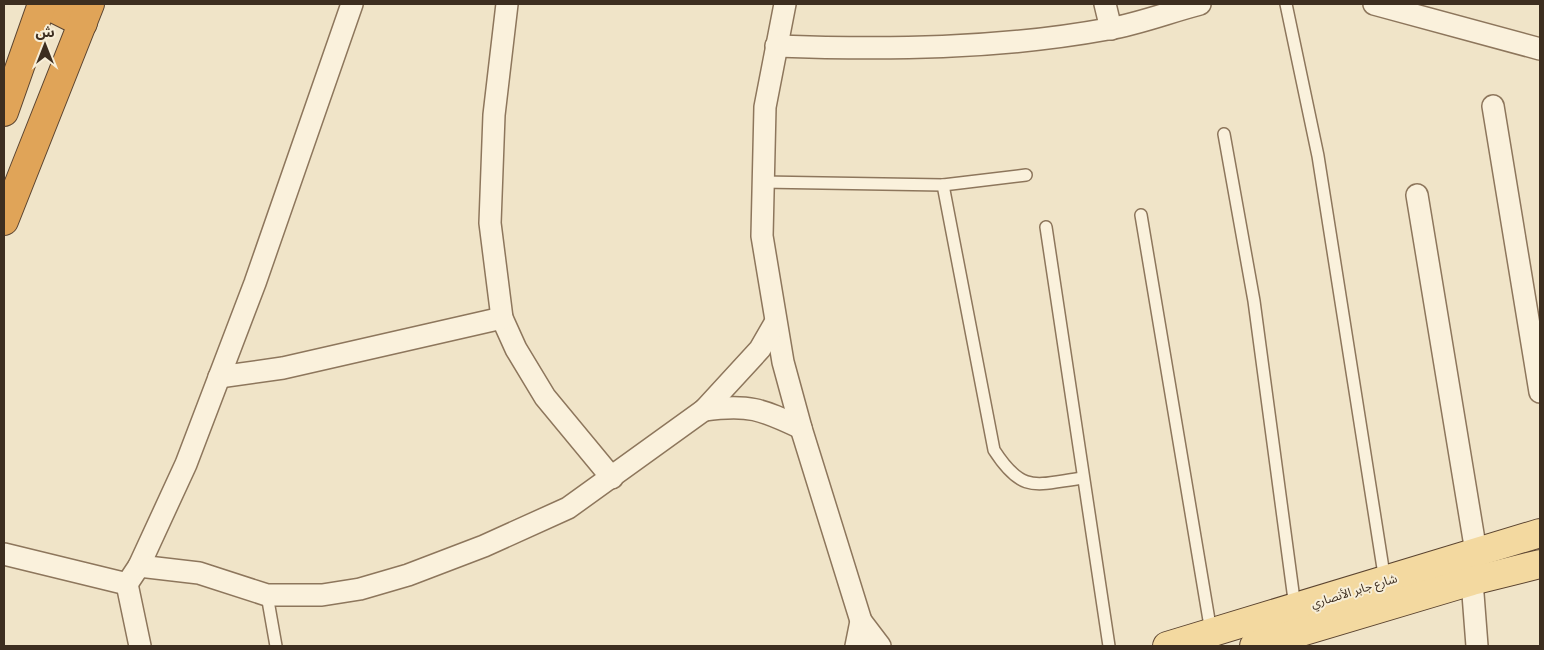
<svg xmlns="http://www.w3.org/2000/svg" width="1544" height="650" viewBox="0 0 1544 650" font-family="'Roboto Serif','Noto Sans Arabic',serif">
<style>
.lines{fill:none;stroke-linecap:round;stroke-linejoin:round}
.lane-casing{stroke:#8d765c;stroke-width:14}
.street-casing{stroke:#8d765c;stroke-width:24}
.primary-casing{stroke:#5b4430;stroke-width:30}
.highway-casing{stroke:#5b4430;stroke-width:30}
.lane{stroke:#faf1dc;stroke-width:11}
.street{stroke:#faf1dc;stroke-width:21}
.primary{stroke:#f3d9a0;stroke-width:28}
.highway{stroke:#e0a458;stroke-width:28}
.labels{text-anchor:middle;dominant-baseline:central;stroke-width:4;stroke-linejoin:round;paint-order:stroke}
.street-label{font-size:12px;fill:#3d2e20;stroke:#f7eed8}
</style>
<rect width="100%" height="100%" fill="#f0e4c8"/>
<g class="lines">
<defs>
<g id="lane">
<path d="M1286 4 1318 156 1385 581"/>
<path d="M1224 134 1254 301 1295 607"/>
<path d="M762 182 943 185 1026 175"/>
<path d="M943 185 994 450C1023 495 1036 484 1083 478"/>
<path d="M1141 215 1211 632"/>
<path d="M1046 227 1109 646"/>
<path d="M267 595 276 646"/>
</g>
<g id="street">
<path d="M507 4 494 115 490 223 502 318 516 349 545 397 612 478"/>
<path d="M785 4 765 107 762 236 783 362 801 428 861 621 880 646"/>
<path d="M1105 4 1111 29"/>
<path d="M1374 4 1540 49"/>
<path d="M776 46C887 50 999 49 1108 29 1139 24 1169 12 1200 4"/>
<path d="M1493 106 1540 392"/>
<path d="M1417 195 1476 552"/>
<path d="M219 377 283 368 502 318"/>
<path d="M704 410C749 404 761 409 801 428"/>
<path d="M4 554 127 584 139 566 186 464 255 283 352 4"/>
<path d="M139 566 199 573 267 595H322L360 589 408 575 484 546 568 508 704 410 760 349 775 323"/>
<path d="M1472 581 1477 646"/>
<path d="M127 584 140 646"/>
<path d="M856 646 861 621"/>
</g>
<g id="primary">
<path d="M1167 646 1540 533"/>
<path d="M1254 646 1472 581 1540 564"/>
</g>
<g id="highway">
<path d="M45 4 83 23"/>
<path d="M4 112 42 4"/>
<path d="M4 221 90 4"/>
</g>
</defs>
<use href="#lane" class="lane-casing"/>
<use href="#street" class="street-casing"/>
<use href="#primary" class="primary-casing"/>
<use href="#highway" class="highway-casing"/>
<use href="#lane" class="lane"/>
<use href="#street" class="street"/>
<use href="#primary" class="primary"/>
<use href="#highway" class="highway"/>
</g>
<g class="labels">
<g class="street-label">
<text transform="translate(1354 591) rotate(-17)">شارع جابر الأنصاري</text>
</g>
</g>
<rect width="1544" height="650" fill="none" stroke="#3d2e20" stroke-width="10"/>
<g transform="translate(45 45)" stroke="#f7eed8" stroke-width="4" paint-order="stroke">
<path d="M0-4L9 19L0 12L-9 19Z" fill="#3d2e20"/>
<text y="-8" font-size="14" font-weight="bold" text-anchor="middle" fill="#3d2e20">ش</text>
</g>
</svg>
